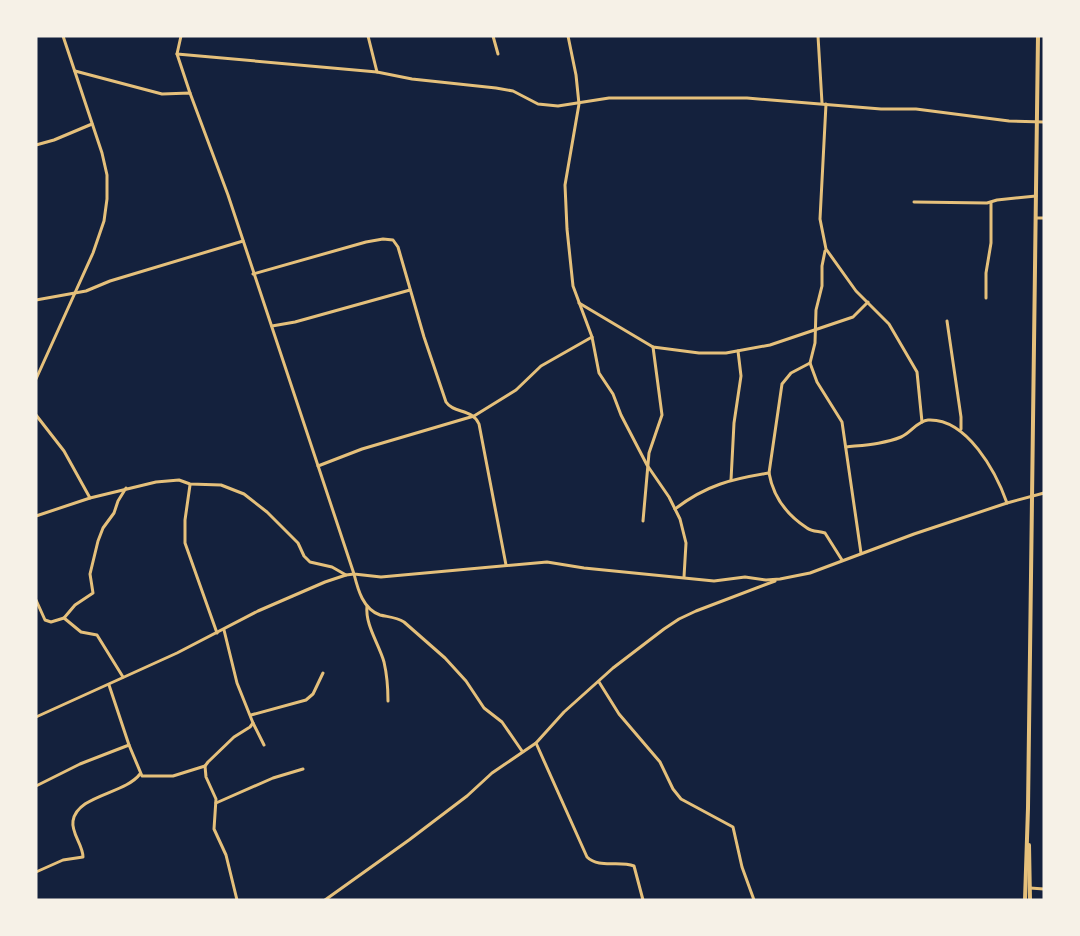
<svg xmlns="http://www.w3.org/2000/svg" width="1080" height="936" viewBox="0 0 1080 936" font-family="Figtree,sans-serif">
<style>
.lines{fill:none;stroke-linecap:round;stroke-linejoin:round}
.minor{stroke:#e5c07b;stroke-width:3}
.tertiary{stroke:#e5c07b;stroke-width:4}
</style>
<rect width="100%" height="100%" fill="#14213d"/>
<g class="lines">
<g class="minor">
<path d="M181 36 177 54 190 93"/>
<path d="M368 36 377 72"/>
<path d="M493 36 498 54"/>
<path d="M568 36 576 75 579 104 565 185 567 229 573 286 592 337 599 373 613 394 621 415 647 465 669 497 680 519 686 543 684 577"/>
<path d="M818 36 822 103"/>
<path d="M177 54 377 72 412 79 496 88 513 91 538 104 558 106 609 98H747L881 109H916L1009 121 1044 122"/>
<path d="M75 71 162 94 190 93 228 195 354 574 381 577 547 562 584 568 714 581 745 577 766 580 780 579 810 573 914 534 1007 503 1044 493"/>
<path d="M826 104 820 219 826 249 856 291 889 324 917 372 922 422"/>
<path d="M36 145 54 140 92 124"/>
<path d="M914 202 987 203 997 200 1036 196"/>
<path d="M1036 218H1044"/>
<path d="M825 251 822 266V286L816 310 815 343 810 363 817 382 842 422 861 553"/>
<path d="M253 274 366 242 383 239 393 240 398 247 424 337 446 402C454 414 472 408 479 424L506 565"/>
<path d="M986 298V273L991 243V203"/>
<path d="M36 300 86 291 110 281 243 241"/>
<path d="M579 303 653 347 699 353H726L770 345 853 317 868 302"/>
<path d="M947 321 961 417V429"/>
<path d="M272 326 295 322 410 290"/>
<path d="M810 363 791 373 782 384 769 473C773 496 787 515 807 528 812 532 819 531 825 533L842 560"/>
<path d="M36 379 93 253 104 221 107 199V175L102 153 63 36"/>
<path d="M36 415 64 451 90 498"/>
<path d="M846 447C864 445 884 444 901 437 911 433 917 421 928 420 967 418 996 472 1007 503"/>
<path d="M318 466 362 449 474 416 516 390 541 366 592 337"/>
<path d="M731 480 734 423 741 376 738 351"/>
<path d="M190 485 185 520V543L217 633"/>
<path d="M675 509C706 485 732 479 769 473"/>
<path d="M36 516 90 498 156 482 179 480 190 484 221 485 244 494 267 512 298 543 304 556 310 562 332 567 346 575"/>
<path d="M643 521 649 453 662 415 653 347"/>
<path d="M36 600 45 620 51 622 64 618 81 632 97 635 123 677"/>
<path d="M367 606C365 625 379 644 384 662 387 675 388 687 388 701"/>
<path d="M64 618 75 605 93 593 90 574 98 541 103 528 114 513 118 501 126 488"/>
<path d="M224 630 237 683 253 723 250 727 234 737 208 762 205 766 206 777 216 799 214 829 226 855 237 900"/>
<path d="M599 682 619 714 660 762 673 789 681 799 733 827 742 867 754 900"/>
<path d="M251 715 306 700 313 694 323 673"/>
<path d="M36 717 177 653 258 611 325 582 346 575 354 574C358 590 363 609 380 615 388 617 396 617 404 622L445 658 466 681 484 708 502 722 522 751"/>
<path d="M253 723 264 745"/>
<path d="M536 743 587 857C599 869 619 860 634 866L643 900"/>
<path d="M129 745 142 776H173L205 766"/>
<path d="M36 786 80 764 129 745 109 685"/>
<path d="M216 803 273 778 303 769"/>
<path d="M36 872 63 860 83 857C83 845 71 833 73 821 77 795 125 794 140 774"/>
<path d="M1030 888 1044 889"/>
<path d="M325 900 409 840 467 796 492 773 536 743 564 712 613 668 664 629 679 619 696 611 775 581"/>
</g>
<g class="tertiary">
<path d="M1029 845 1030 900"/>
<path d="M1025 900 1028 808 1038 36"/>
</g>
</g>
<rect width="1080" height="936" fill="none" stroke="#f6f1e7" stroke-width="75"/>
</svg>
